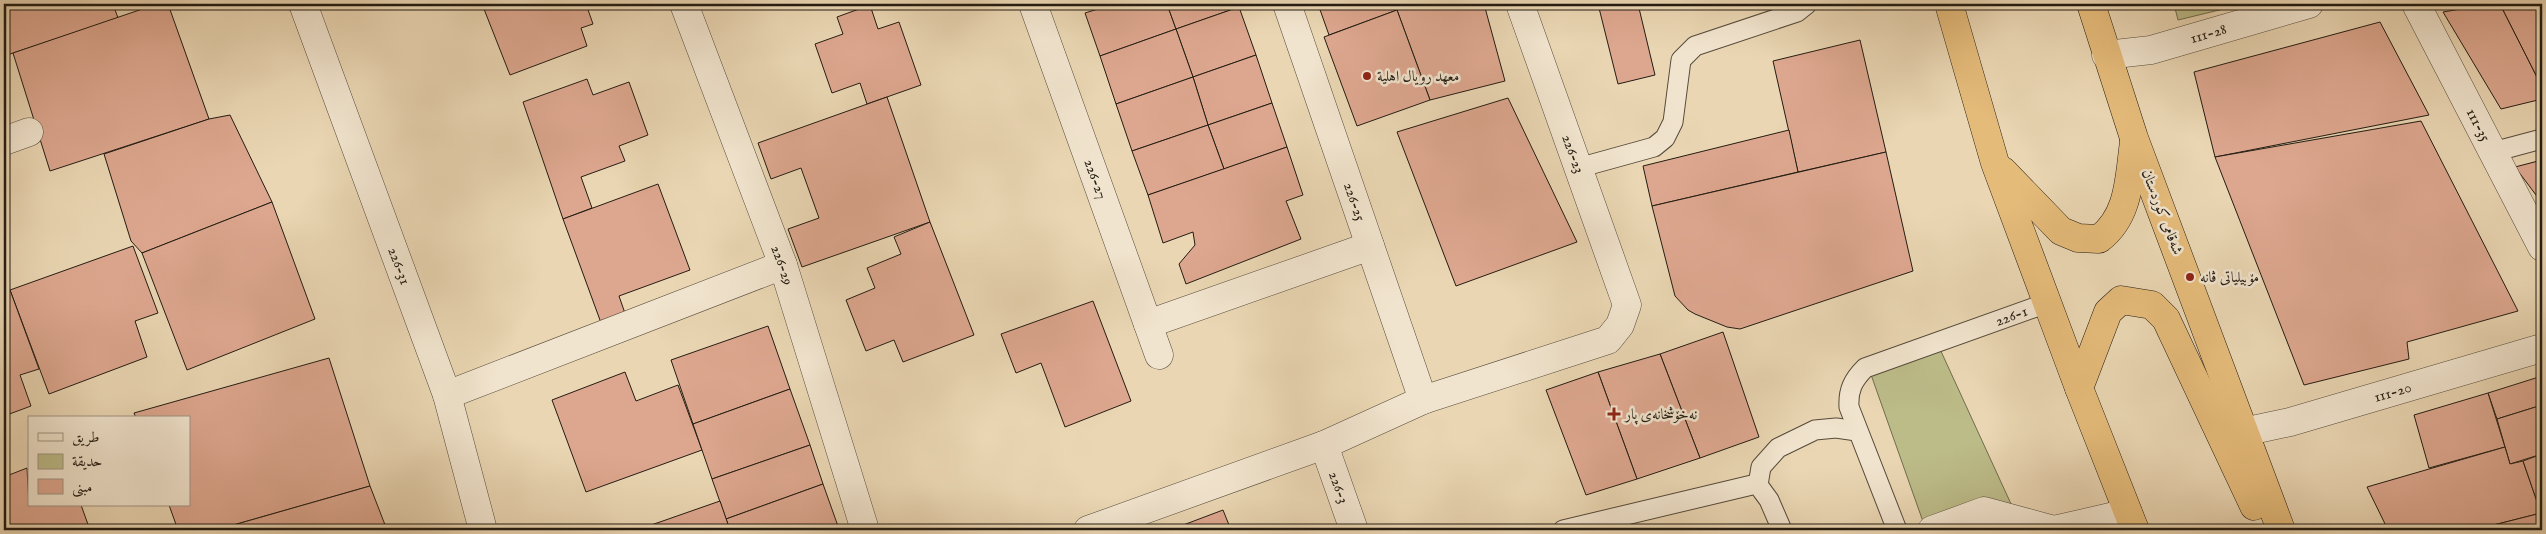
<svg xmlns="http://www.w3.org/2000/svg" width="2546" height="534" viewBox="0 0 2546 534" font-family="'IM FELL English',Amiri,serif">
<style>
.green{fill:#bcbc89;stroke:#706c4e}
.building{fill:#dda78f;stroke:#231c12}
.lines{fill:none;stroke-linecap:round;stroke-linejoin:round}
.lane-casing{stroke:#554a3a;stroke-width:21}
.street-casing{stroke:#554a3a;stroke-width:29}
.highway-casing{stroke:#231c12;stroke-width:29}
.lane{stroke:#f1e4ce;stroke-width:19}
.street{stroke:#f1e4ce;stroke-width:28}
.highway{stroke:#e5bb7a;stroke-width:28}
.poi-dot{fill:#8f2418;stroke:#f1e4ce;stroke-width:2}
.labels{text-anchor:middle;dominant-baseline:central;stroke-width:5;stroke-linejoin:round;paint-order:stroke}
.street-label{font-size:15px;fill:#231c12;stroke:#f1e4ce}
.poi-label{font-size:15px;fill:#231c12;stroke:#f1e4ce;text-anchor:start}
</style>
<rect width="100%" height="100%" fill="#ead6b3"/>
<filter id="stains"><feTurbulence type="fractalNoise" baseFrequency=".004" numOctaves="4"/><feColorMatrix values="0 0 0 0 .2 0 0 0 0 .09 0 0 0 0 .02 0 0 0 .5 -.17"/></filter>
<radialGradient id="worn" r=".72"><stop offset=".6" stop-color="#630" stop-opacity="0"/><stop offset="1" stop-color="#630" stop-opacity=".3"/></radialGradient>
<g class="green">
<path d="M2174 4H2244L2178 20Z"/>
<path d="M1939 347 2023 530H1926L1869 369Z"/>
</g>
<g class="building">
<path d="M4 4H113L118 18 4 56Z"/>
<path d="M157 4H168L209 119 50 171 13 53Z"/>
<path d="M482 4H586L593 24 581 28 587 46 510 75Z"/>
<path d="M1114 4H1167L1176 29 1100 56 1085 13Z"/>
<path d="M1167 4H1238L1239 7 1176 29Z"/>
<path d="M1318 4H1395L1397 10 1329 35Z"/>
<path d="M1395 4H1415L1397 10Z"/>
<path d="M1415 4H1484L1505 81 1430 100 1397 10Z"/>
<path d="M1598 4H1638L1655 75 1618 84Z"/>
<path d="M2490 4H2500L2542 87V99L2501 109 2443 12Z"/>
<path d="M2500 4H2535L2542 21V87Z"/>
<path d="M2535 4H2542V21Z"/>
<path d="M870 5 878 29 899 22 921 85 867 104 860 83 832 93 815 44 843 34 837 17Z"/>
<path d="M1239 7 1256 55 1193 77 1176 29Z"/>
<path d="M1397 10 1430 100 1357 126 1324 37Z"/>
<path d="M2380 22 2429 115 2215 157 2194 72Z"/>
<path d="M1176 29 1193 77 1116 104 1100 56Z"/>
<path d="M1860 40 1886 152 1798 172 1773 61Z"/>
<path d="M1256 55 1272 103 1208 125 1193 77Z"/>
<path d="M1193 77 1208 125 1132 151 1116 104Z"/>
<path d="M587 79 593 95 629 82 648 135 619 146 625 161 581 177 592 208 563 219 523 102Z"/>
<path d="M887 97 930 222 802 267 788 229 819 218 801 168 771 179 758 143Z"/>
<path d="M1508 98 1577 242 1456 286 1397 132Z"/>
<path d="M1272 103 1287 147 1224 169 1208 125Z"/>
<path d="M230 115 272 202 142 253 131 241 104 154 209 119Z"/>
<path d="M2421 121 2518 311 2407 342 2409 359 2304 385 2215 157Z"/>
<path d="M1208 125 1224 169 1148 195 1132 151Z"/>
<path d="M1789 130 1798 172 1652 206 1643 166Z"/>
<path d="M1287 147 1303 195 1286 201 1301 239 1186 284 1179 264 1195 245 1193 232 1163 243 1148 195Z"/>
<path d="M1886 152 1913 271 1740 329 1727 327 1695 314 1688 310 1675 296 1652 206Z"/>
<path d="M2542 160V203L2515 167Z"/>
<path d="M658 184 690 270 619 296 628 322 604 331 563 219Z"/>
<path d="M272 202 315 319 187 370 142 253Z"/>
<path d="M930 222 974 335 903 362 894 340 866 351 846 300 875 288 867 268 901 254 894 237Z"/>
<path d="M133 246 158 313 135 321 147 357 49 394 10 290Z"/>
<path d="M10 290 39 369 20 375 31 406 4 416V293Z"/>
<path d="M1093 301 1131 401 1065 427 1041 363 1016 373 1001 334Z"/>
<path d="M768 326 790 389 693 424 671 360Z"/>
<path d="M1723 332 1759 437 1700 458 1660 354Z"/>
<path d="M1660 354 1700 458 1637 479 1598 372Z"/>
<path d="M329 358 370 486 216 530H178L169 505H189V418H136L134 413Z"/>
<path d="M625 372 636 401 678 385 702 450 586 492 552 400Z"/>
<path d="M1598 372 1637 479 1586 495 1546 390Z"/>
<path d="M2542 376V405L2497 419 2488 393Z"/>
<path d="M790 389 810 445 712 479 693 424Z"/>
<path d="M2488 393 2505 447 2429 468 2414 415Z"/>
<path d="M2542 405V454L2510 464 2497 419Z"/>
<path d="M810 445 823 484 726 519 712 479Z"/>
<path d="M2505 447 2510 464 2523 461 2541 513 2474 530H2388L2367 487Z"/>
<path d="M2542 454V513H2541L2523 461Z"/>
<path d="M27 468 29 505H81L90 530H4V477Z"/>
<path d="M823 484 839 529 730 530 726 519Z"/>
<path d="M370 486 387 530H216Z"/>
<path d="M720 501 730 530H637Z"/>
<path d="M1223 510 1231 530H1170Z"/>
<path d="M2541 513 2542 530H2474Z"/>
</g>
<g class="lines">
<defs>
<g id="lane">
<path d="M2493 152 2542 139"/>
<path d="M1578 168 1654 147 1665 138 1673 122 1681 60 1695 46 1797 12 1807 4"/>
<path d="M1758 485 1761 467 1778 448 1815 430 1836 428 1857 431"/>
<path d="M1563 530 1752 485H1758L1769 500 1782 530"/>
<path id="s1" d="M1897 530 1849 407C1848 390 1853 380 1865 368L2047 303"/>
</g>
<g id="street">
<path id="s2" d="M303 4 447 395 483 530"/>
<path id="s3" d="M684 4 783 265 865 530"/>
<path id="s4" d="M1033 4 1159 355"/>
<path id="s5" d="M1287 4 1423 400"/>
<path id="s6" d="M2416 4 2542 247"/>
<path id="s7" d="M2106 55 2151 50 2309 4"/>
<path d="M4 141 29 132"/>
<path d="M1148 324 1370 246"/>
<path d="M447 395 783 265"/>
<path id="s8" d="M2243 432 2290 422 2542 348"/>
<path id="s9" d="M1324 445 1354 530"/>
<path d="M1088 530 1324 445 1423 400 1608 340 1620 325 1627 305 1520 4"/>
<path d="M1932 530 1984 511 2054 530 2128 513"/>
</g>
<g id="highway">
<path d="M1949 4 1995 163 2079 388 2135 530"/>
<path d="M2091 4 2134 138 2281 530"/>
<path d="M2003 171 2061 231 2078 238 2099 239C2130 216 2129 177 2134 142"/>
<path d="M2079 388 2108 312 2121 300 2152 305 2166 319 2254 506"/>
</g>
</defs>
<use href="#lane" class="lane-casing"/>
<use href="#street" class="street-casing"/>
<use href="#highway" class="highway-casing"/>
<use href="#lane" class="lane"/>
<use href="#street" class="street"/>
<use href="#highway" class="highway"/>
</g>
<g class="poi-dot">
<circle cx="1367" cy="76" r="5"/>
<circle cx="2190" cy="277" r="5"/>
<path d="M1611.5 406.5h5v5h5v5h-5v5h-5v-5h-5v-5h5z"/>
</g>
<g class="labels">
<g class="street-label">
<text stroke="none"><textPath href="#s7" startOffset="105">111-28</textPath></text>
<text stroke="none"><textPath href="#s6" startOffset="136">111-35</textPath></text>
<text transform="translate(1573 154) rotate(70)">226-23</text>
<text stroke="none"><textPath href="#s4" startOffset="186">226-27</textPath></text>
<text stroke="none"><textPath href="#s5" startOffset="209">226-25</textPath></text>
<text transform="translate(2162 212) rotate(69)">شەقامی کوردستان</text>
<text stroke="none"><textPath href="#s3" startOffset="279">226-29</textPath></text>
<text stroke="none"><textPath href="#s2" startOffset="279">226-31</textPath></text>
<text stroke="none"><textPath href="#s1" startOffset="331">226-1</textPath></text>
<text stroke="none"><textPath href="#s8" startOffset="155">111-20</textPath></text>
<text stroke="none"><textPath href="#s9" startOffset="45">226-3</textPath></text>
</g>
<g class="poi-label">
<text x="1377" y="76">معهد رويال اهلية</text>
<text x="2200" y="277">مۆبیلیاتی ڤانە</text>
<text x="1625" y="414">نەخۆشخانەی پار</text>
</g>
</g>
<rect width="2546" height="534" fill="none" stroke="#ead6b3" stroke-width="20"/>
<rect x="5" y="5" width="2536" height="524" fill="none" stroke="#231c12" stroke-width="2.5"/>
<rect x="10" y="10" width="2526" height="514" fill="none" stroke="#231c12"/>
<rect x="28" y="416" width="162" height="90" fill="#f1e4ce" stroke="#9f9483"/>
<rect x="38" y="433" width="25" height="8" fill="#f1e4ce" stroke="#9f9483"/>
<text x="72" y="442" font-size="15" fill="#231c12">طريق</text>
<rect x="38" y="454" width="25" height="15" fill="#bcbc89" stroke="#9f9483"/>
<text x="72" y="466" font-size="15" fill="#231c12">حديقة</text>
<rect x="38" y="479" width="25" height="15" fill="#dda78f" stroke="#9f9483"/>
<text x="72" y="492" font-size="15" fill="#231c12">مبنى</text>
<rect width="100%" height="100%" filter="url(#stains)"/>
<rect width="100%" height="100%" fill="url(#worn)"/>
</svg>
